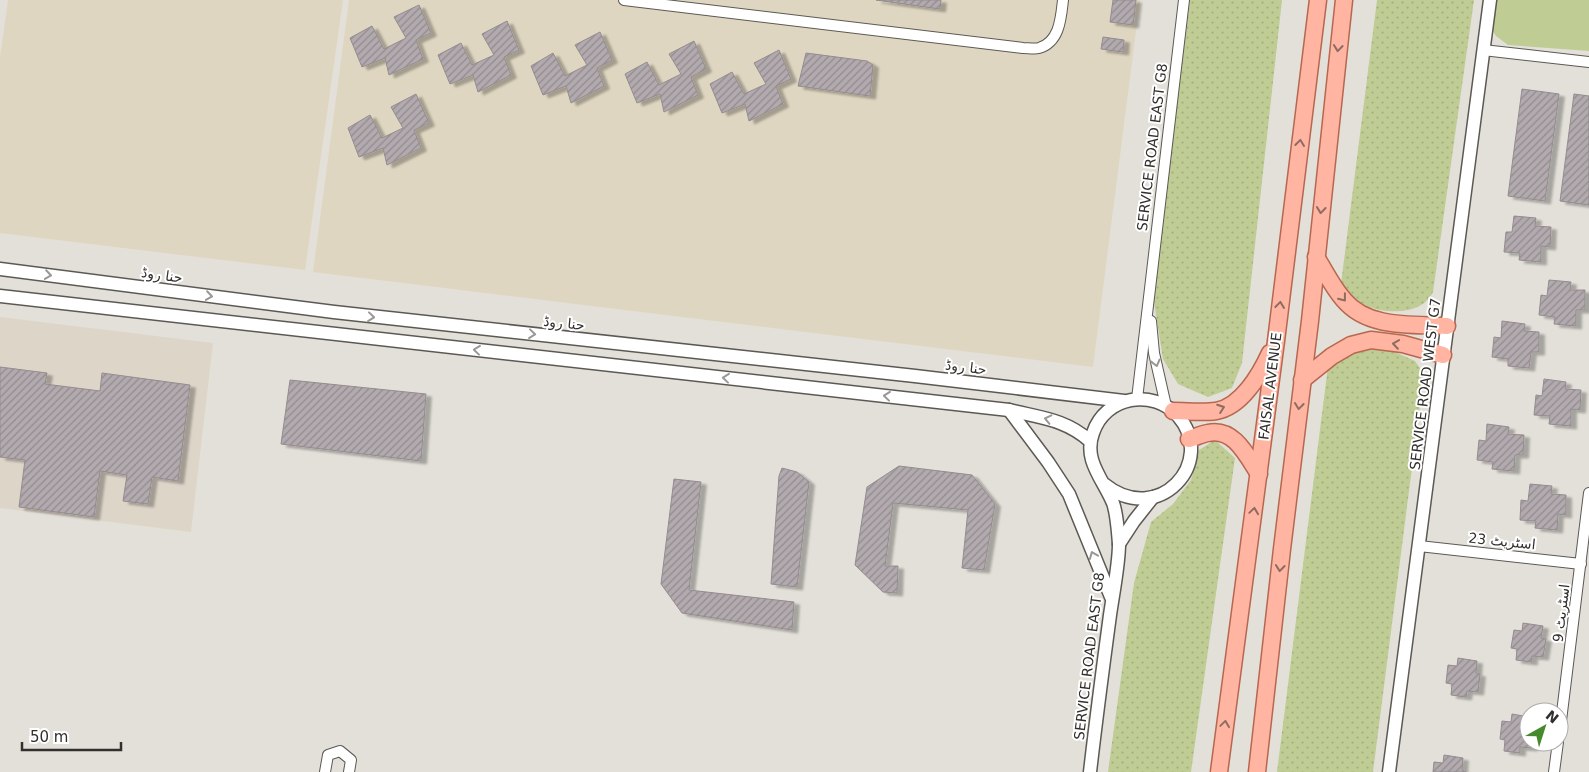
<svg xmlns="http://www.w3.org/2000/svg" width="1589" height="772" viewBox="0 0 1589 772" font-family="'DejaVu Sans',Vazirmatn,sans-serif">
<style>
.built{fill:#ddd5c8}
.medical{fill:#dfd6c1}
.grass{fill:url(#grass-dots)}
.pitch{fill:#bfcd94}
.building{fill:url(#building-hatch);stroke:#938c8f;filter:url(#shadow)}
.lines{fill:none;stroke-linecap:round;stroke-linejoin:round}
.minor-casing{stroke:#5c5954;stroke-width:12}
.tertiary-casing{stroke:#5c5954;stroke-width:15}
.primary-casing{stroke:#b76750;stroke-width:19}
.minor{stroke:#fff;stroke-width:10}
.tertiary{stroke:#fff;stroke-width:12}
.primary{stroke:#ffb5a1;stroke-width:16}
.oneway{stroke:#8e6c62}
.oneway2{stroke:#989896}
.labels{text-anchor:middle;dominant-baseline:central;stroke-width:4;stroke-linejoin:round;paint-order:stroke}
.street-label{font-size:14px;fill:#32302e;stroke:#fff}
</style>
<defs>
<pattern id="grass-dots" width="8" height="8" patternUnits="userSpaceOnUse" patternTransform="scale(1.25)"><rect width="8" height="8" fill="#bfcd94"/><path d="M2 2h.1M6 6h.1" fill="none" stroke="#a5b080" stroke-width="1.8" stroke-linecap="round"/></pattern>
<pattern id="building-hatch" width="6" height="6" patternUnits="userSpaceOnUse" patternTransform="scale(1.25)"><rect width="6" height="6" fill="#b2aaae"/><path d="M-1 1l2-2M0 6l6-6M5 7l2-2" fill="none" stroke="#918b8e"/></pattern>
<filter id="shadow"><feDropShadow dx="5.5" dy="3" stdDeviation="1" flood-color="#0004"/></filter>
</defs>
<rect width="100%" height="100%" fill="#e3e0d9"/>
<path class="built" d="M0 317 213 343 191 532 0 508Z"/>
<g class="medical">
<path d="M8 0H343L305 270 0 233V57Z"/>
<path d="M349 0H1140L1093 367 313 272Z"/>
</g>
<g class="grass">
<path d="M1190 0H1282L1242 363 1232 388 1208 397 1178 384 1163 359 1153 296Z"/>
<path d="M1377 0H1474L1433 292C1422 315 1386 315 1365 305 1355 300 1348 292 1341 284Z"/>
<path d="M1384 347 1415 361 1424 374 1373 772H1277L1328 366 1356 348Z"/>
<path d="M1215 440 1235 458 1191 772H1108L1134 583 1151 522 1173 504 1191 480 1199 450Z"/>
</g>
<path class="pitch" d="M1496 0H1589V51L1508 45 1496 36 1491 28Z"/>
<g class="building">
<path d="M876 0H941L940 9Z"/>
<path d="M1113 0H1136L1133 25 1110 22Z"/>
<path d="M419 5 431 33 416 40 423 59 389 75 385 58 362 67 350 38 372 26 384 49 406 38 394 17Z"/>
<path d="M507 21 519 50 504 57 511 75 478 92 473 75 450 84 438 55 461 43 472 65 494 55 482 34Z"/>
<path d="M600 32 612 60 597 68 604 86 571 103 566 86 543 95 531 66 553 53 565 76 587 65 575 45Z"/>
<path d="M1103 37 1124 40 1123 52 1101 49Z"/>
<path d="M694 41 706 69 691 77 698 95 664 112 660 94 637 103 625 74 647 62 659 85 681 74 669 54Z"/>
<path d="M779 50 791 79 776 86 783 104 749 121 745 104 722 113 710 84 732 72 744 94 766 84 754 63Z"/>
<path d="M806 53 867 61 873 65 870 96 798 86Z"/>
<path d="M1522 89 1559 94 1545 201 1508 196Z"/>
<path d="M416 94 429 123 414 130 421 148 387 165 383 148 359 157 348 128 370 115 382 138 403 128 391 107Z"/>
<path d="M1574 94 1589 96V205L1560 201Z"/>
<path d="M1514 216 1536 218 1535 226 1551 227 1550 247 1541 246V262L1519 260 1520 253 1504 252 1506 232H1512Z"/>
<path d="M1549 280 1571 282 1570 290H1585V310H1576V326L1554 324 1555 317 1539 315 1541 295 1547 296Z"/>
<path d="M1502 321 1525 324 1524 331 1539 332V352H1531L1529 368 1508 366V359L1492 357 1494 337 1501 338Z"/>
<path d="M0 367 47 373 45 384 100 391 102 373 190 385 178 481 152 477 148 504 123 501 127 475 100 471 94 517 19 507 25 460 0 457Z"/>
<path d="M1544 379 1566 382 1565 389 1581 390 1580 410 1571 409V426L1549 424 1550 416 1534 415 1536 395 1542 396Z"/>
<path d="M290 380 426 394 421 461 281 444Z"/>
<path d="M1487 424 1509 427 1508 434 1524 435 1523 455H1515L1514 471 1492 469 1493 462 1477 460 1479 440 1486 441Z"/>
<path d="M899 466 972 475 995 504 984 570 962 568 968 510 893 503 885 566H898L897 593 883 592 855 565 867 487Z"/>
<path d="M782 468 797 472 809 482 797 587 771 584 779 476Z"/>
<path d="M674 479 701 482 689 590 794 602 792 630 682 613 661 584Z"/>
<path d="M1530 484 1552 486 1551 494 1566 495V515L1558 514 1557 530 1535 528 1536 521 1520 520 1521 500 1528 501Z"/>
<path d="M1523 623 1543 626 1541 638 1546 639 1543 657 1532 656V662L1516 660 1517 649 1511 648 1514 630 1522 631Z"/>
<path d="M1458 658 1477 661 1476 673 1480 674 1478 692 1467 691 1466 697 1451 695 1452 684 1446 683 1448 665 1457 666Z"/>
<path d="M1512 714 1529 717V742H1532V748L1520 747V753L1504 751 1505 740 1500 739 1502 721 1511 722Z"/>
<path d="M1444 755 1463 758 1462 770 1466 772H1433L1434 762 1443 763Z"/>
</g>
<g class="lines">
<defs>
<g id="minor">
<path d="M624 0 1023 48C1028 48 1035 49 1039 48 1060 42 1061 17 1063 0"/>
<path d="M1483 50 1589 62"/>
<path d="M1151 321 1154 353 1166 406"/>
<path d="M1137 399 1184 0"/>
<path d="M1419 546 1581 564"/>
<path d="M1559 737 1589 493"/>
<path d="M325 772 328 755 340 751 351 760 349 772"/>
<path d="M1554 772 1558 742"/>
</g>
<g id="tertiary">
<path d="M0 269 334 312 915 376 1124 401"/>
<path d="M0 296 1009 410C1041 418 1065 419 1090 441"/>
<path d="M1009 410 1048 462 1069 494 1111 597"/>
<path d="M1119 544 1134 521 1153 497"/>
<path d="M1090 772C1096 720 1103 667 1110 615 1113 594 1119 564 1119 544 1118 532 1117 514 1113 503 1103 479 1083 460 1093 433 1105 396 1153 388 1178 416 1218 462 1158 528 1104 484"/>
<path d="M1389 772 1490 0"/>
</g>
<g id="primary">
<path d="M1316 257C1325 271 1333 288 1344 300 1368 329 1413 324 1447 326"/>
<path d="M1302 380 1332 356 1351 345 1371 340 1403 344 1443 355"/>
<path d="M1173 411C1187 411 1202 413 1216 411 1241 407 1260 375 1270 353"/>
<path d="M1189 439C1196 437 1202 434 1208 433 1234 427 1247 456 1259 474"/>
<path d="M1219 772 1276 341 1318 0"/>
<path d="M1257 772 1282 549 1310 321 1344 0"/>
</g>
</defs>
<use href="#minor" class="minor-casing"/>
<use href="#tertiary" class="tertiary-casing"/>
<use href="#primary" class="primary-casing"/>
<use href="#minor" class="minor"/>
<use href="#tertiary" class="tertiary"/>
<use href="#primary" class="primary"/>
</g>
<defs><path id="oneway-chevron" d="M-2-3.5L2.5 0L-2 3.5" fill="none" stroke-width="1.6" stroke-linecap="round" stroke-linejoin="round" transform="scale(1.25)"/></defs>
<g class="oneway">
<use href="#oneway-chevron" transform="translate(1338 48) rotate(96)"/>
<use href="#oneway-chevron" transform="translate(1300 143) rotate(-83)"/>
<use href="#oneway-chevron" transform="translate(1321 210) rotate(96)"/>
<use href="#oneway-chevron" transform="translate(1343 298) rotate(52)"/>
<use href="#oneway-chevron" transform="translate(1280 305) rotate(-83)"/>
<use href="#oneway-chevron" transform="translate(1396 344) rotate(-172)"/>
<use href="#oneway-chevron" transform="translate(1299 406) rotate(97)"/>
<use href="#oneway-chevron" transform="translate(1221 408) rotate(-20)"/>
<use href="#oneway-chevron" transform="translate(1254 511) rotate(-82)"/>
<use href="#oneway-chevron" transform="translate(1280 568) rotate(96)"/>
<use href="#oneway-chevron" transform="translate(1225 724) rotate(-82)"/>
</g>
<g class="oneway2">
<use href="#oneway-chevron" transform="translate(48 275) rotate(8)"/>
<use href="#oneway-chevron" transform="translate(209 296) rotate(8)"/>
<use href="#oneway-chevron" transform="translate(371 317) rotate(6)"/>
<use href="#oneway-chevron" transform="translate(532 334) rotate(6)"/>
<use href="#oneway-chevron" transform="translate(477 350) rotate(-174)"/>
<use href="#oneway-chevron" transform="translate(1156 363) rotate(76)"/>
<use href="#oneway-chevron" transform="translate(726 378) rotate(-174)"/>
<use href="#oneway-chevron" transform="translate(887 396) rotate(-174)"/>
<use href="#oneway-chevron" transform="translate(1048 419) rotate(-167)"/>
<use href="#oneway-chevron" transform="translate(1093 555) rotate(-112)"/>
</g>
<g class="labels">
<g class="street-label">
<text transform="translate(1152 147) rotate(-83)">SERVICE ROAD EAST G8</text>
<text transform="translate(162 275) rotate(8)">حنا روڈ</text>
<text transform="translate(564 323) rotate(6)">حنا روڈ</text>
<text transform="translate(966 367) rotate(7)">حنا روڈ</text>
<text transform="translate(1425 384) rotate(-83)">SERVICE ROAD WEST G7</text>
<text transform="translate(1270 386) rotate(-83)">FAISAL AVENUE</text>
<text transform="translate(1502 541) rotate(6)">اسٹریٹ 23</text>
<text transform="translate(1561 613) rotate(-83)">اسٹریٹ 9</text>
<text transform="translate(1089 656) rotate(-83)">SERVICE ROAD EAST G8</text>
</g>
</g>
<g transform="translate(1544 727) rotate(39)"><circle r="24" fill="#ffffff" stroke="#adacab"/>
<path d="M0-4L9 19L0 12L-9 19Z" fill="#478a2e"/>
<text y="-8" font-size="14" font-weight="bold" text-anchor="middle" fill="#32302e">N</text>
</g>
<path d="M22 742v8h99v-8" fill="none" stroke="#32302e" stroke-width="2.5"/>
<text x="30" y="742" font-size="15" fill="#32302e" stroke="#ffffff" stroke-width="4" paint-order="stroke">50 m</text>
</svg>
